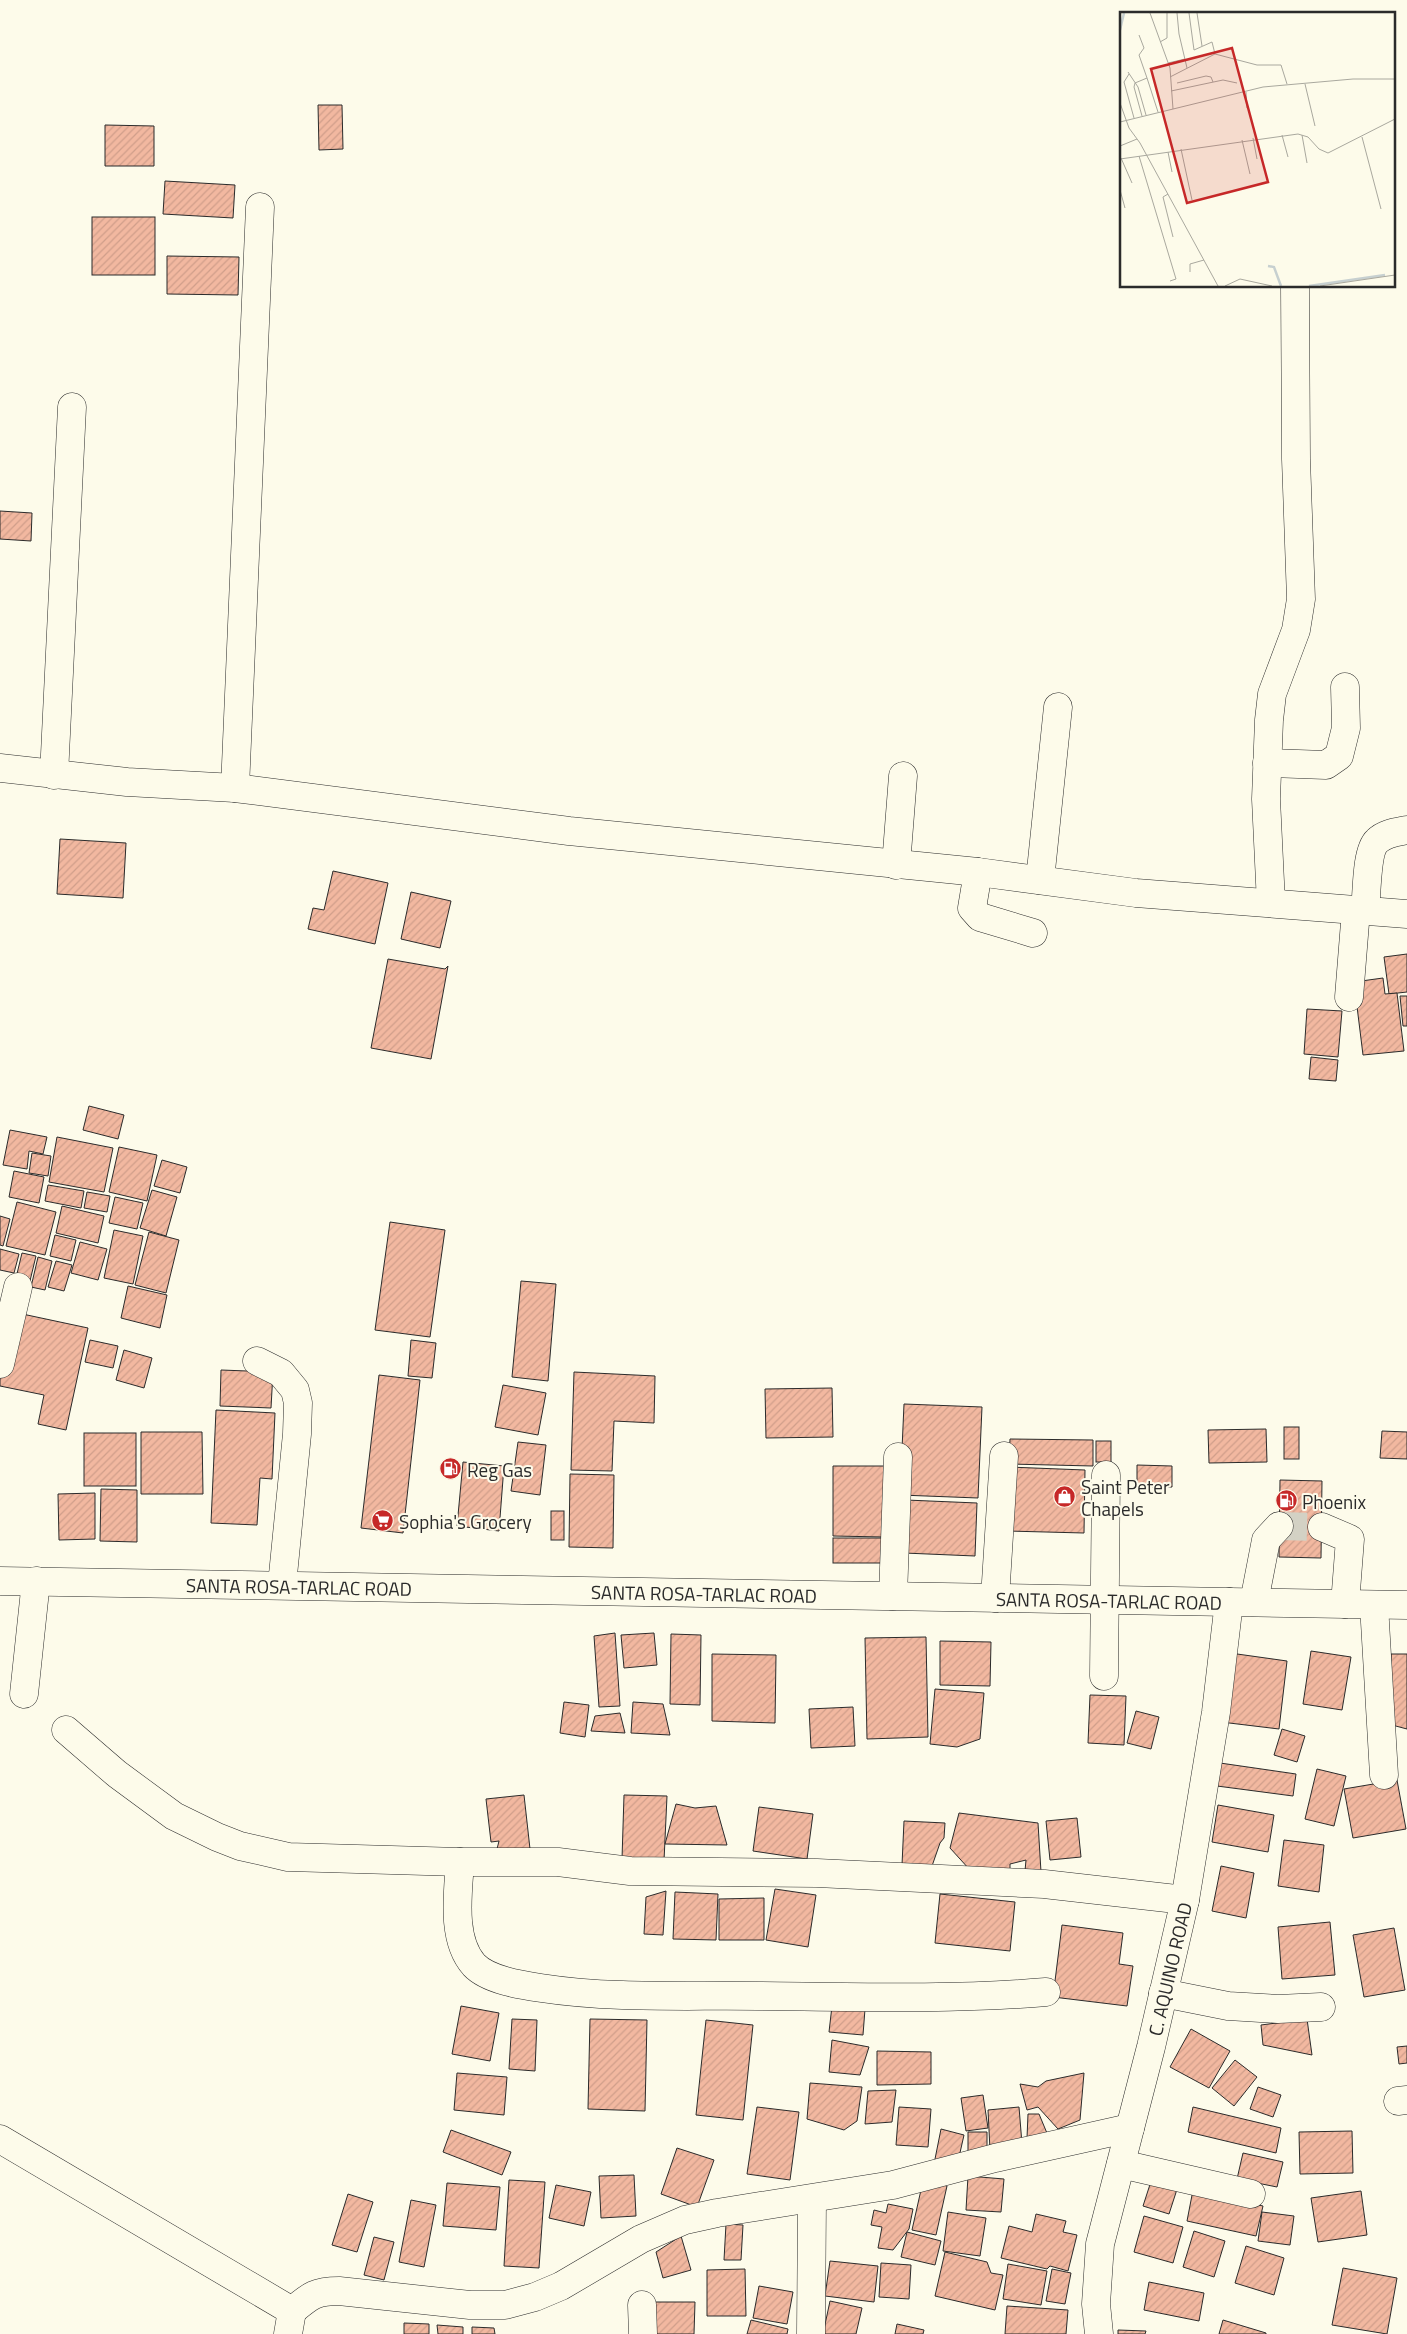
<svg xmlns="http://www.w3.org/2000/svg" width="1407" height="2334" viewBox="0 0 1407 2334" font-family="'Titillium Web',sans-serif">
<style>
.building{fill:url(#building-hatch);stroke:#2b2b2b}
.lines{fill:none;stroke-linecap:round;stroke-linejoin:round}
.minor-tunnel{stroke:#d3d1c4;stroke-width:28;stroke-dasharray:28 14;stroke-linecap:butt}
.minor-casing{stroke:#2b2b2b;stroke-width:29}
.highway-casing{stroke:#2b2b2b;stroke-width:29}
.minor{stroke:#fdfbea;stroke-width:28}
.highway{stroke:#fdfbea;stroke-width:28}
.labels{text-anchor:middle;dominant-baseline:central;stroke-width:4;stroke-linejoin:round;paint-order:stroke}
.poi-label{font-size:19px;fill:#2b2b2b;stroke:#fdfbea;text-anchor:start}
.street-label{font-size:19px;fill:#2b2b2b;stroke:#fdfbea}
.inset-river{fill:none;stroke:#c7d0d0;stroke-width:2.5}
.inset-road{fill:none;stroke:#a9a89e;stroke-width:1}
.view{fill:#c62828;fill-opacity:0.15;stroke:#c62828;stroke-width:2.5}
.inset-edge{fill:none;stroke:#2b2b2b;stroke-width:2.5}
</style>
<defs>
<pattern id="building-hatch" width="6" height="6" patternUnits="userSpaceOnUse" patternTransform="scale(1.25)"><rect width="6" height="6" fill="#f2b8a0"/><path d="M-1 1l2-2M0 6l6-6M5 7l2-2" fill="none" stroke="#d09e8a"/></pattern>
</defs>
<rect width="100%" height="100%" fill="#fdfbea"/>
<g class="building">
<path d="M318 105H342L343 149 319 150Z"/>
<path d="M105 125 154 126V166H105Z"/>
<path d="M165 181 235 185 233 218 163 214Z"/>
<rect x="92" y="217" width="63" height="58"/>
<path d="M167 256 239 257 238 295 167 294Z"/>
<path d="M0 511 32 513 31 541 0 539Z"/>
<path d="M60 839 126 843 123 898 57 894Z"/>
<path d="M333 871 388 883 375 944 308 929 313 908 324 910Z"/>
<path d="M411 892 451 901 440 948 401 939Z"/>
<path d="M1407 954V992L1389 994 1384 957Z"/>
<path d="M388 959 445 969 448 966 431 1059 371 1048Z"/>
<path d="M1383 978 1385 994 1397 993 1404 1051 1363 1055 1354 982Z"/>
<path d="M1400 996H1407V1026H1403Z"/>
<path d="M1307 1009 1342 1011 1338 1057 1304 1054Z"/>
<path d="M1311 1057 1338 1060 1336 1081 1309 1079Z"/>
<path d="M89 1106 124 1115 118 1139 83 1130Z"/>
<path d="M10 1130 47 1137 43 1154 29 1151 27 1169 3 1165Z"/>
<path d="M57 1137 113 1148 104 1192 49 1182Z"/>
<path d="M119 1147 157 1155 147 1201 109 1192Z"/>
<path d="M32 1153 51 1156 48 1176 29 1173Z"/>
<path d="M162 1160 187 1167 180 1193 154 1186Z"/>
<path d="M14 1171 44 1177 39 1203 9 1197Z"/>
<path d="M48 1185 84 1191 81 1208 45 1201Z"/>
<path d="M152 1190 177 1197 166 1236 140 1228Z"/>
<path d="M87 1192 110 1196 107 1212 84 1208Z"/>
<path d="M115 1197 143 1203 137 1229 109 1223Z"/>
<path d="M17 1202 56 1212 45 1255 6 1246Z"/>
<path d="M62 1206 104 1216 98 1243 56 1233Z"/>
<path d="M0 1216 10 1219 3 1246 0 1245Z"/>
<path d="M390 1222 445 1230 430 1337 375 1330Z"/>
<path d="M114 1230 143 1236 133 1284 104 1278Z"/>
<path d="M149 1232 179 1240 166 1293 135 1285Z"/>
<path d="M55 1235 76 1240 71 1261 50 1256Z"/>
<path d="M80 1242 107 1249 98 1280 71 1273Z"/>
<path d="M0 1249 19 1254 14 1273 0 1270Z"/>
<path d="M22 1253 36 1256 29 1285 15 1282Z"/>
<path d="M38 1257 52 1261 45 1290 31 1287Z"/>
<path d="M56 1261 72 1265 64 1291 48 1287Z"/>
<path d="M521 1281 556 1284 548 1381 512 1377Z"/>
<path d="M128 1286 167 1295 160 1328 121 1318Z"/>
<path d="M13 1312 88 1328 66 1430 38 1424 44 1395 0 1386V1375Z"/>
<path d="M90 1340 118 1346 113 1368 85 1362Z"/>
<path d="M411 1340 436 1343 432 1378 408 1376Z"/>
<path d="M124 1350 152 1358 144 1388 116 1380Z"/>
<path d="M221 1370 273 1372 271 1408 220 1406Z"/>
<path d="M574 1372 655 1376 654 1423 614 1421 612 1471 571 1470Z"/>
<path d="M379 1375 420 1380 403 1533 361 1528Z"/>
<path d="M503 1385 546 1393 538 1435 495 1427Z"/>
<path d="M832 1388 833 1437 766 1438 765 1389Z"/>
<path d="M904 1404 982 1407 978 1498 900 1495Z"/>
<path d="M216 1410 275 1413 272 1479 260 1478 257 1525 211 1523Z"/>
<rect x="1284" y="1427" width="15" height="32"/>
<path d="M1266 1429 1267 1462 1209 1463 1208 1430Z"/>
<path d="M1382 1431 1407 1432V1459L1380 1458Z"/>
<path d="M141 1432H202L203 1494H141Z"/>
<rect x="84" y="1433" width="52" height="53"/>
<path d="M1010 1439 1093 1440V1466L1009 1464Z"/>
<rect x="1096" y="1441" width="15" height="21"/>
<path d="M518 1442 546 1445 540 1495 511 1491Z"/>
<path d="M463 1462 504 1466 499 1531 457 1526Z"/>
<path d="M1137 1465 1172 1466V1487H1137Z"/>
<path d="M833 1466H884V1537L833 1536Z"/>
<path d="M1008 1467 1085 1470 1084 1533 1007 1531Z"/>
<path d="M570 1474 614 1475 613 1548 569 1547Z"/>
<path d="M1280 1480 1322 1481 1321 1558 1279 1557Z"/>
<path d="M101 1489 137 1490V1542L100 1541Z"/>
<path d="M95 1493V1539L59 1540 58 1494Z"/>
<path d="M906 1500 977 1503 975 1556 904 1553Z"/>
<rect x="551" y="1511" width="13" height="29"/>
<rect x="833" y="1538" width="52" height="25"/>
<path d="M615 1633 620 1706 599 1707 594 1636Z"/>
<path d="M654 1633 657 1665 624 1668 621 1635Z"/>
<path d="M671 1634 701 1635 700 1705 670 1704Z"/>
<path d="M926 1637 928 1737 867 1739 865 1638Z"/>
<path d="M940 1641 991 1642 990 1686 940 1685Z"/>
<path d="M1311 1651 1351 1657 1342 1710 1303 1704Z"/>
<path d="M1230 1653 1287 1661 1279 1729 1221 1722Z"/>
<path d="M712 1654 776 1655 775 1723 712 1721Z"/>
<path d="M1391 1654H1407V1729L1392 1725Z"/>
<path d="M935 1689 984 1693 980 1739 957 1747 930 1744Z"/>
<path d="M1090 1695 1126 1696 1124 1745 1088 1743Z"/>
<path d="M564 1702 589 1705 585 1737 560 1733Z"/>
<path d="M633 1702 663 1704 670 1735 631 1733Z"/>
<path d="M853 1707 855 1746 811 1748 809 1709Z"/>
<path d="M1136 1711 1159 1717 1151 1749 1127 1743Z"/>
<path d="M620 1713 625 1733 591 1731 595 1716Z"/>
<path d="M1282 1729 1305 1736 1297 1762 1274 1755Z"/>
<path d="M1220 1763 1296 1774 1293 1796 1217 1786Z"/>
<path d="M1317 1769 1346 1776 1334 1826 1305 1819Z"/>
<path d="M1397 1780 1406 1829 1353 1838 1344 1789Z"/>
<path d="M524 1795 530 1849 496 1853 499 1841 491 1842 486 1799Z"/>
<path d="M624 1795 667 1796 664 1861 622 1859Z"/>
<path d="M676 1804 695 1808 716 1806 727 1845 665 1844Z"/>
<path d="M1218 1805 1274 1815 1268 1852 1212 1842Z"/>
<path d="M759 1807 813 1814 807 1859 753 1851Z"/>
<path d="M959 1813 1038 1823 1041 1872 1025 1871 1026 1860 1010 1864V1873L970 1870 950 1848Z"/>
<path d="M1077 1818 1081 1857 1050 1860 1046 1821Z"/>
<path d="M904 1821 945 1823 944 1838 940 1843 932 1866 902 1865Z"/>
<path d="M1284 1840 1324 1845 1319 1892 1278 1886Z"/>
<path d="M1221 1866 1254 1873 1246 1918 1212 1911Z"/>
<path d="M775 1889 816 1895 808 1947 766 1940Z"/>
<path d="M666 1891 663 1935 644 1934 646 1897Z"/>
<path d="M675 1892 718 1894 716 1940 673 1939Z"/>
<path d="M940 1894 1015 1902 1010 1951 935 1943Z"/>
<path d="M764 1898V1940H719V1899Z"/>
<path d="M1330 1922 1335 1975 1282 1979 1278 1927Z"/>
<path d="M1062 1925 1123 1933 1119 1964 1133 1966 1127 2006 1053 1997Z"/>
<path d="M1394 1928 1405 1990 1364 1997 1353 1935Z"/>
<path d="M461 2006 499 2013 490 2061 452 2054Z"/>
<path d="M832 2006 865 2009 863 2035 829 2032Z"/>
<path d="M512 2019 537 2020 535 2071 509 2069Z"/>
<path d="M590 2019 647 2020 645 2111 588 2109Z"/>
<path d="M1307 2019 1312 2055 1263 2045 1261 2025Z"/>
<path d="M706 2020 753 2025 743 2120 696 2115Z"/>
<path d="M1191 2029 1230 2051 1209 2088 1170 2067Z"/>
<path d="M832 2040 869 2047 860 2075 829 2072Z"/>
<path d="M1407 2046V2063L1399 2064 1397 2047Z"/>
<path d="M877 2051 931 2052V2084L877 2085Z"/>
<path d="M1235 2060 1257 2077 1234 2106 1212 2088Z"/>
<path d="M457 2073 507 2077 504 2115 454 2110Z"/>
<path d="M1084 2073 1080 2120 1058 2129 1038 2107 1027 2110 1020 2084 1038 2087 1046 2081Z"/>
<path d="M810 2083 862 2087 857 2121 844 2130 807 2119Z"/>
<path d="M1258 2087 1281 2095 1273 2117 1250 2109Z"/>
<path d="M896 2090 892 2122 865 2124 868 2091Z"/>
<path d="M983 2095 988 2128 966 2131 961 2098Z"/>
<path d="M757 2107 799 2112 790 2180 747 2174Z"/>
<path d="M899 2107 931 2109 928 2147 896 2145Z"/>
<path d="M1019 2107 1022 2144 990 2150 988 2110Z"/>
<path d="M1193 2107 1281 2128 1276 2153 1188 2132Z"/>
<path d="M1028 2114H1039L1049 2138H1027Z"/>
<path d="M941 2129 964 2135 957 2166 934 2164Z"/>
<path d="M451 2130 511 2152 502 2175 443 2152Z"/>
<path d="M1352 2131 1353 2173 1300 2174 1299 2132Z"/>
<path d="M968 2132H987V2157L968 2158Z"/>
<path d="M677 2148 714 2160 697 2207 661 2194Z"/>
<path d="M1243 2153 1283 2162 1277 2187 1237 2179Z"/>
<path d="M1155 2169 1181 2177 1169 2214 1143 2206Z"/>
<path d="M634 2175 636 2216 601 2218 599 2176Z"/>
<path d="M968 2176 1004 2179 1001 2212 966 2210Z"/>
<path d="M509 2180 545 2182 539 2268 504 2266Z"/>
<path d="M923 2181 947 2186 936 2235 912 2230Z"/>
<path d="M447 2183 500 2187 496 2230 443 2226Z"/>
<path d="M556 2185 591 2192 584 2226 549 2218Z"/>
<path d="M1193 2190 1263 2206 1256 2236 1187 2221Z"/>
<path d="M1361 2191 1367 2235 1318 2242 1311 2198Z"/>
<path d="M348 2194 373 2202 357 2252 332 2245Z"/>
<path d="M411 2200 436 2205 424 2267 399 2262Z"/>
<path d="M888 2204 913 2209 909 2229 893 2250 878 2248 882 2227 871 2225 874 2210 886 2213Z"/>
<path d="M948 2212 986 2218 980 2256 943 2251Z"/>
<path d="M1262 2212 1294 2216 1290 2245 1258 2241Z"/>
<path d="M1036 2214 1066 2221 1063 2232 1077 2235 1068 2271 1050 2266 1047 2269 1001 2258 1009 2226 1032 2232Z"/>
<path d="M1144 2216 1183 2227 1173 2263 1134 2252Z"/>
<path d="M726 2224 743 2225 741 2260H724Z"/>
<path d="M1194 2231 1225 2241 1214 2277 1183 2267Z"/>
<path d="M907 2232 941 2241 935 2265 901 2257Z"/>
<path d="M681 2236 691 2270 663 2278 656 2252Z"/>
<path d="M374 2237 394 2242 384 2280 364 2275Z"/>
<path d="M1246 2246 1284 2258 1274 2295 1235 2283Z"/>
<path d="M945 2252 987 2262 991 2273 1003 2275 995 2310 935 2296Z"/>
<path d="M830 2261 878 2266 874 2302 825 2296Z"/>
<path d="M881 2263 911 2265 909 2299 879 2297Z"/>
<path d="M1008 2264 1047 2271 1041 2305 1003 2299Z"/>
<path d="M1343 2268 1397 2278 1387 2334 1332 2325Z"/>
<path d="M745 2269 746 2316H707V2270Z"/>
<path d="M1052 2269 1071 2273 1065 2304 1046 2301Z"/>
<path d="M1149 2282 1204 2293 1199 2321 1144 2310Z"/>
<path d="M759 2286 793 2292 787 2324 753 2318Z"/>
<path d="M830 2301 862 2308 856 2334H823Z"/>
<path d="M651 2302H695L694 2334H651Z"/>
<path d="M1007 2306 1068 2310 1066 2334H1005Z"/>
<path d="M751 2320 788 2329 787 2334H747Z"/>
<path d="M1223 2320 1266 2333V2334H1219Z"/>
<path d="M404 2323 429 2324V2334H404Z"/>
<path d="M897 2324 924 2330 923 2334H895Z"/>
<path d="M437 2325 463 2327V2334H438Z"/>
<path d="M472 2327 494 2328 495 2334H472Z"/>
<path d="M1118 2330 1146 2331 1145 2334H1118Z"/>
</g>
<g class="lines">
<path class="minor-tunnel" d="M1279 1526 1322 1527"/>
<defs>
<g id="minor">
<path d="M1267 763 1326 765 1339 756 1346 728 1345 687"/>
<path d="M0 768 127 782 235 788 569 831 978 872 1136 893 1407 914"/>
<path d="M54 775 72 407"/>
<path d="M235 788 260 207"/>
<path d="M896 865 903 776"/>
<path d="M978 872 972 908 980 917 1033 933"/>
<path d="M1040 880 1058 707"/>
<path d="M1271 903 1266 799 1269 720 1272 694 1296 630 1301 599 1296 459 1295 286"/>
<path d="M1365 911C1367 895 1366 851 1377 841 1385 833 1397 832 1407 830"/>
<path d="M1349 997 1356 910"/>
<path d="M257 1361 281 1373 295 1390 298 1403 297 1434 282 1585"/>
<path d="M0 1364 18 1287"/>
<path d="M1322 1527 1350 1539 1345 1604"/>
<path d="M893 1596 898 1457"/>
<path d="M995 1598 1004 1456"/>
<path d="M1254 1602 1266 1540 1279 1526"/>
<path d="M1374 1605 1384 1775"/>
<path d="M1104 1676 1106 1475"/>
<path d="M24 1694 36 1581"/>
<path d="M66 1730 117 1774 174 1816 217 1837 240 1846 288 1857 460 1862H558L630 1871 817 1873 921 1878 1044 1884 1185 1900"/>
<path d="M460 1862C458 1893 451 1939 474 1965 488 1980 521 1985 541 1988 612 1999 687 1995 759 1996 855 1997 951 2000 1046 1992"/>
<path d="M1163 1993 1228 2006 1278 2009 1321 2007"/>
<path d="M1398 2101 1407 2100"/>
<path d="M0 2139 292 2311C310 2296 315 2291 339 2291L470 2305H505L535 2297 561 2286 641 2239 685 2220 717 2213 893 2185 995 2158 1130 2128"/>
<path d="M1121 2164 1251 2194"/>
<path d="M642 2305 643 2334"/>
<path d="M288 2334 292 2311"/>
<path d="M811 2334 812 2199"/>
<path id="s1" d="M1099 2334 1096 2304 1100 2244 1151 2047 1185 1900 1216 1712 1229 1602"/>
</g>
<g id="highway">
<path id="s2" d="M0 1581 1407 1605"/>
</g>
</defs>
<use href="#minor" class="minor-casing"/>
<use href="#highway" class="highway-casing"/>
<use href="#minor" class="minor"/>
<use href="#highway" class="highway"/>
</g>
<defs>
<symbol id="fuel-disc" viewBox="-11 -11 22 22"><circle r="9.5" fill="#c62828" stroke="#fdfbea"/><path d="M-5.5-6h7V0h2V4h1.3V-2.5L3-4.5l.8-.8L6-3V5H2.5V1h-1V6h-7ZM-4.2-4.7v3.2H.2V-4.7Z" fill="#fff"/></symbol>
<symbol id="shop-disc" viewBox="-11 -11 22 22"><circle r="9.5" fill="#c62828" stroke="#fdfbea"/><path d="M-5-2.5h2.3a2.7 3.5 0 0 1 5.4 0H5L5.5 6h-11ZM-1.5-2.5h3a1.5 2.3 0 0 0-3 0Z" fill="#fff"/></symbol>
<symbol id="supermarket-disc" viewBox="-11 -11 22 22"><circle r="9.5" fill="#c62828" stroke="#fdfbea"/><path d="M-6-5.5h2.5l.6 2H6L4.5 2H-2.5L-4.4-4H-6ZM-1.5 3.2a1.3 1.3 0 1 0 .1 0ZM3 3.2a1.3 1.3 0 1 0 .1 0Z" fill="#fff"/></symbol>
</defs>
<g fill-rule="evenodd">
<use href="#fuel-disc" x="438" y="1456" width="25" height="25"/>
<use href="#shop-disc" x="1052" y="1484" width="25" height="25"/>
<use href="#fuel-disc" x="1274" y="1488" width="25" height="25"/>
<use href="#supermarket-disc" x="370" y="1508" width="25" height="25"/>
</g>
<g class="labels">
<g class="poi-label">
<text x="467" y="1469">Reg Gas</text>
<text x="1081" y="1486">Saint Peter<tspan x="1081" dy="22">Chapels</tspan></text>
<text x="1302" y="1501">Phoenix</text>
<text x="399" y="1521">Sophia's Grocery</text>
</g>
<g class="street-label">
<text stroke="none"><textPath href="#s2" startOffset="299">SANTA ROSA-TARLAC ROAD</textPath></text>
<text stroke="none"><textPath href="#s2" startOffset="704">SANTA ROSA-TARLAC ROAD</textPath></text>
<text stroke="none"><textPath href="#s2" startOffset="1109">SANTA ROSA-TARLAC ROAD</textPath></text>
<text stroke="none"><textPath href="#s1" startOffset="374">C. AQUINO ROAD</textPath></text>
</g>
</g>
<g transform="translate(1120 12)">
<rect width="275" height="275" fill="#fdfbea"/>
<path class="inset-river" d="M0 18 4 1M148 254 154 255 161 274M189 274 265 263"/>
<path class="inset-road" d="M30 1 50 56 53 97M57 1 59 22 67 56M69 1 74 38 92 30 95 42M77 1 82 34M19 23 24 36 19 43 27 66 15 71 14 75 22 104M40 30 47 26V1M48 51 65 47M8 60 18 75 26 103M9 62 4 70 14 106M50 65 95 42 137 53H161L167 72M27 66 38 100M57 71 86 64 91 65 93 70M185 72 195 114M51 79 103 68 117 71M126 80 127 96M0 91 9 116 20 131 98 274M0 110 143 75 233 67H275M162 123 168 145M182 123 187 151M242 125 261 197M133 126 137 147M122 128 130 162M0 134 17 127M61 137 72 188M48 140 52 160M19 144 56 267 50 269M1 146 12 171M0 147 178 122 188 125 199 137 208 141 275 107M0 178 5 196M48 182 43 185 53 225M70 260V252L84 248M105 274 120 267 152 274M200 274 275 263"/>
<path class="view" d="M112 36 148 170 67 191 31 57Z"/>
<rect width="275" height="275" class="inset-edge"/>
</g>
</svg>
